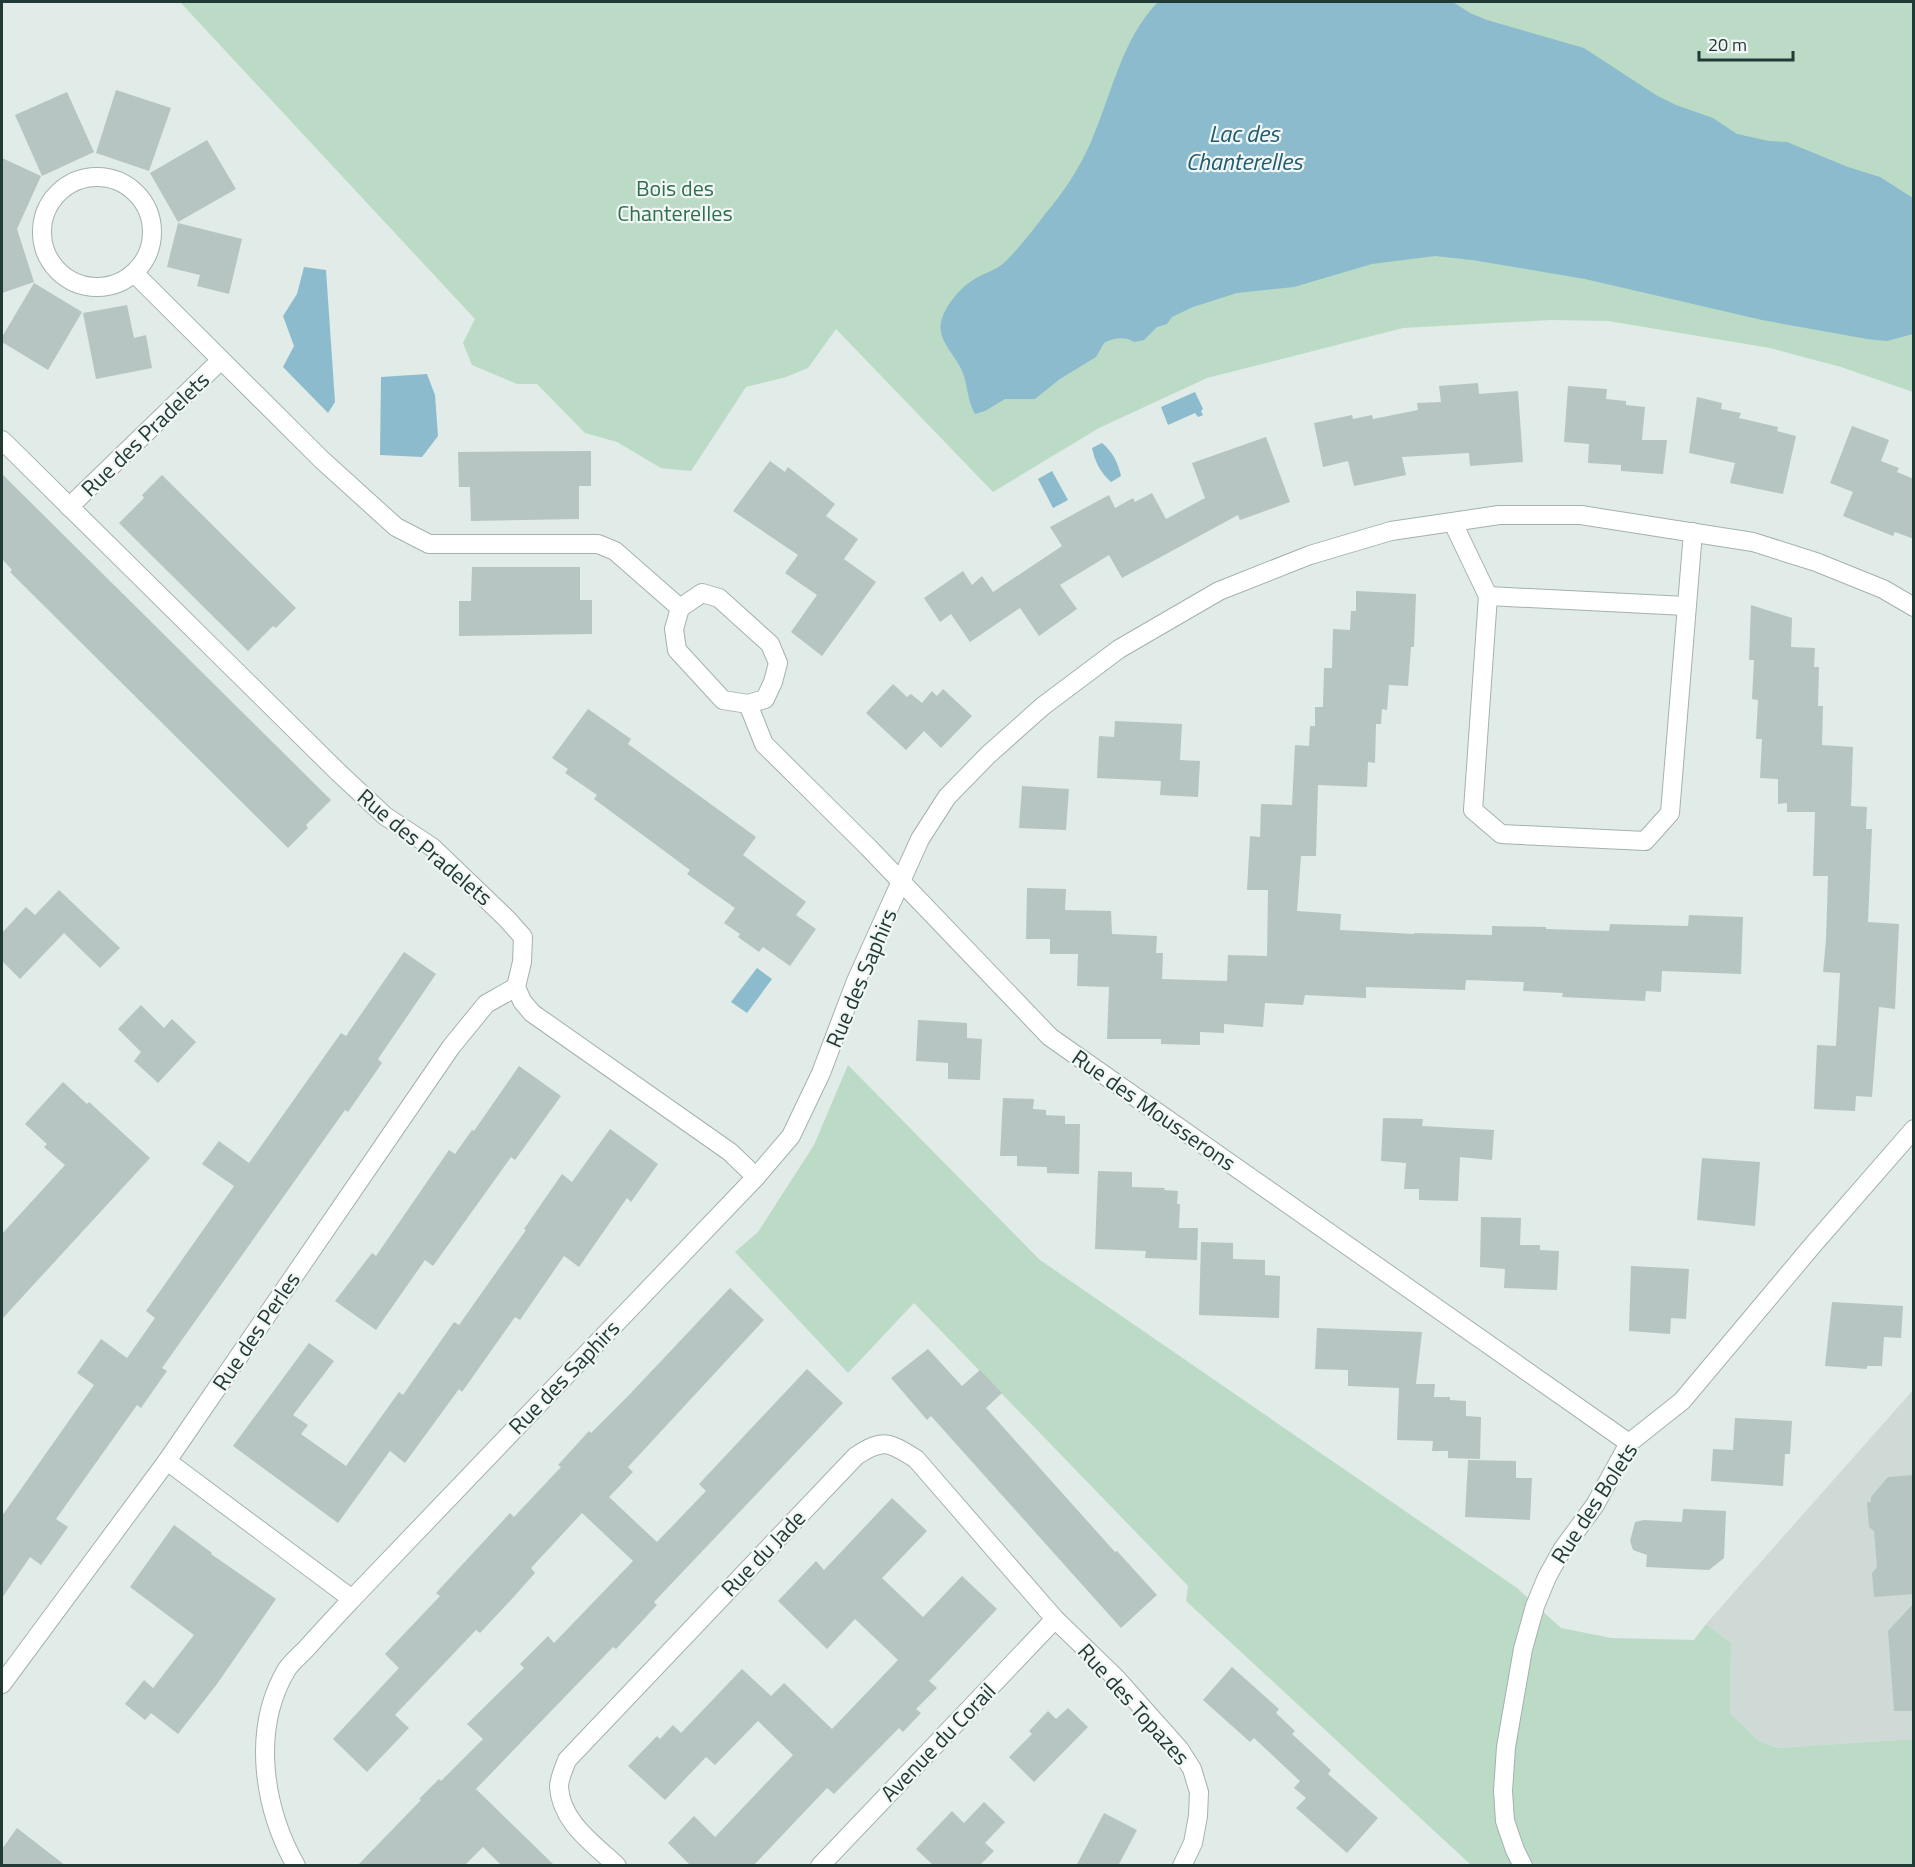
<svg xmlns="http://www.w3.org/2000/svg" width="1915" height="1867" viewBox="0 0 1915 1867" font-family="'Titillium Web',sans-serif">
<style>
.built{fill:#cfdad6}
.green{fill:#bbdbc7}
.water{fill:#8cbbcd}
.building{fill:#b6c5c1}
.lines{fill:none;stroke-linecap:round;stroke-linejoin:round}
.minor-casing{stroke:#a4b2ae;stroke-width:20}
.minor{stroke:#fff;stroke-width:18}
.labels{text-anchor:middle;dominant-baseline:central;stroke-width:4.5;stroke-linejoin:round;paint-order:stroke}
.park-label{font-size:22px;fill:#2f6e4f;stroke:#f1f7f5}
.street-label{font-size:22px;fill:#223a36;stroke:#f1f7f5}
.water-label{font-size:24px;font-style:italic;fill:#205b72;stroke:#f1f7f5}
</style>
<rect width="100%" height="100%" fill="#e1ebe7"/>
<path class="built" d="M1913 1390V1739L1779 1748 1759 1741 1730 1713 1731 1643 1706 1624Z"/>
<g class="green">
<path d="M180 2H1913V392L1841 367 1770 348 1608 321 1551 320 1403 328 1207 378 1099 428 993 492 836 329 808 368 786 377 746 387 691 471 661 468 617 442 585 433 537 384H517L472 365 463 343 475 319Z"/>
<path d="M848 1065 1040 1260 1517 1588 1561 1628 1611 1638 1694 1640 1706 1624 1731 1643 1730 1713 1759 1741 1778 1748 1913 1739V1865H1471L1186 1601 1188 1586 914 1303 848 1373 735 1252 758 1232 814 1145Z"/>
</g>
<g class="water">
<path d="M1158 2H1453L1470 13 1487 20 1584 48 1656 95 1676 105 1713 118 1737 134 1769 141 1787 142 1848 167 1880 177 1913 198V334L1887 341 1867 339 1762 320 1585 279 1472 260 1435 256 1372 264 1294 287 1237 293 1193 307 1172 317 1167 324 1157 327 1144 340 1134 342C1125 336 1113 338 1104 343L1096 357 1060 379 1035 399H1005L985 411 975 414C967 401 968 385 962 371 956 356 937 340 941 322 944 307 960 288 973 280 984 273 995 271 1005 262 1020 247 1033 230 1046 213 1063 193 1079 169 1090 144 1111 97 1121 40 1158 2Z"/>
<path d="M304 267 326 270 335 402 328 413 283 367 294 346 283 316 297 294Z"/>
<path d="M427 374 435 395 438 436 422 457 380 455 381 377Z"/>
<path d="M1195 392 1203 409 1201 411 1203 415 1198 417 1195 413 1168 425 1161 407Z"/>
<path d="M1102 443C1113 452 1118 463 1121 476L1111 482C1100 472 1095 462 1092 448Z"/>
<path d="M1052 471 1068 500 1053 508 1038 479Z"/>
<path d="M757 968 772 979 747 1013 731 1002Z"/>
</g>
<g class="building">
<path d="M116 90 171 108 149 171 96 153Z"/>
<path d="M67 92 94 152 42 176 15 115Z"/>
<path d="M207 140 236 189 178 222 150 173Z"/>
<path d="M2 158 41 176 17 229 34 282 2 293Z"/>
<path d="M178 223 242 239 229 294 197 286 200 275 167 267Z"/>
<path d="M34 283 82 312 48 370 2 342V337Z"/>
<path d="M127 305 134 338 146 335 152 368 96 379 83 313Z"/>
<path d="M1478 383 1479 394 1518 391 1523 462 1470 466 1469 453 1402 457 1406 475 1354 486 1348 461 1323 467 1314 423 1352 415 1353 419 1372 415 1373 419 1418 410 1417 403 1441 402 1439 386Z"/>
<path d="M1568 386 1607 389 1606 399 1626 401V405L1645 407 1642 440H1667L1663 474 1621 471V465L1588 463 1589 444 1564 442Z"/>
<path d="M1697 397 1722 403 1721 409 1741 413 1739 418 1778 427 1777 431 1796 436 1783 494 1730 483 1735 463 1689 453Z"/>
<path d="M1852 426 1889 440 1881 461 1899 468 1897 472 1914 479V539L1895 532 1893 536 1843 516 1853 492 1830 483Z"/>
<path d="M1266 437 1290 502 1240 520 1238 515 1122 578 1109 555 1060 585 1077 609 1039 636 1020 608 970 642 951 614 940 622 924 598 963 571 972 585 982 576 993 592 1062 546 1050 527 1109 495 1115 508 1133 498 1135 502 1152 493 1166 519 1205 498 1192 463Z"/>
<path d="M591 451V486H579V519L471 521 470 487H459L458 452Z"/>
<path d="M770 461 785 472 788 467 835 504 826 516 858 539 844 559 876 582 822 656 791 632 817 595 785 573 798 555 733 511Z"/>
<path d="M2 474 331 800 306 825 308 828 288 848 10 572 12 570 2 559Z"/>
<path d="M162 475 296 608 276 628 273 626 248 651 119 523 144 498 142 495Z"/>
<path d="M472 567H580V600H592V634L459 636V601H471Z"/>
<path d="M1356 591 1416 594 1414 647H1411L1408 686 1389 685 1387 710 1382 709 1381 724H1376L1375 763 1368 762 1367 787 1318 785 1316 856H1301L1297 911 1341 914 1340 930 1414 934V933L1492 935V926L1546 927V929L1609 931 1610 924 1688 926 1689 915 1743 917 1741 974 1662 971 1661 992 1646 991 1645 1001 1562 997 1563 993 1523 991 1524 982 1466 980 1465 990 1366 987V998L1305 995 1303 1005 1265 1003 1263 1027 1224 1024V1033L1200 1032V1045L1161 1044V1039H1107L1109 987 1077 986 1078 954H1050V939H1026L1027 888 1066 889 1065 910 1111 911 1112 934 1157 936 1156 953H1163L1162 979 1227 981 1228 955 1267 956 1268 890H1247L1250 836 1260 837 1261 804 1292 805 1295 745 1309 746 1310 726H1315V707H1323L1324 668H1332L1333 629 1350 630 1351 611H1356Z"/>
<path d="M1751 605 1792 618 1791 647 1815 648 1814 667H1819L1818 706H1823L1822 745 1853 747 1851 806 1867 807 1866 829H1872L1868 922 1899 924 1895 1009 1879 1007 1872 1097 1856 1096 1855 1111 1814 1109 1817 1045 1836 1046 1840 973 1823 972 1826 940 1828 876H1813L1815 812H1787V803L1778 804V779L1760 778 1762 739H1756L1758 700 1752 699 1754 660H1749Z"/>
<path d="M893 684 907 697 911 694 922 703 932 691 937 696 943 689 972 716 941 748 924 731 906 750 866 713Z"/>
<path d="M588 709 631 739 628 744 756 837 743 855 806 902 796 915 816 929 790 966 763 947 759 952 738 937 740 934 724 923 735 908 687 874 690 870 594 799 597 795 565 773 568 769 552 758Z"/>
<path d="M1115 721 1182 724 1180 760 1200 761 1198 797 1160 795 1161 781 1097 778 1099 736 1114 737Z"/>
<path d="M1022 786 1069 789 1066 830 1019 828Z"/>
<path d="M59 890 120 948 100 968 64 933 20 979 2 961V933L26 907 35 915Z"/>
<path d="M404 952 436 974 378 1059 382 1063 348 1112 345 1110 162 1368 167 1371 141 1408 137 1405 56 1519 68 1527 41 1565 30 1557 2 1598V1516L94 1385 77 1373 101 1339 127 1358 155 1318 146 1311 234 1186 202 1164 219 1141 249 1163 341 1033 346 1036Z"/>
<path d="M141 1005 164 1028 172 1019 196 1042 158 1083 134 1061 141 1052 118 1029Z"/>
<path d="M918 1020 967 1023V1038L982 1039 980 1080 948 1079V1063L916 1061Z"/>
<path d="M519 1066 561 1096 515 1160 511 1157 433 1266 425 1260 376 1330 335 1301 372 1253 376 1256 449 1150 455 1154 472 1130 474 1131Z"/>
<path d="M63 1082 87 1104 89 1102 150 1158 2 1319V1234L65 1165 44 1147 47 1144 25 1124Z"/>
<path d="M1003 1098 1034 1099 1033 1109 1046 1110V1115L1065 1116V1124H1080L1079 1174 1047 1173V1167L1017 1166V1156H1000Z"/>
<path d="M1383 1118 1423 1119 1422 1126 1494 1130 1492 1160 1460 1157 1458 1201 1419 1200V1189H1404L1406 1163 1381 1161Z"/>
<path d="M610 1129 658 1164 631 1202 627 1198 579 1267 564 1256 520 1320 515 1317 462 1392 459 1389 405 1463 390 1451 338 1523 233 1446 309 1343 334 1361 293 1415 308 1425 301 1434 346 1466 399 1392 403 1395 454 1322 459 1325 526 1230 524 1229 562 1174 572 1182Z"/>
<path d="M1702 1158 1760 1162 1755 1226 1697 1220Z"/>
<path d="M1098 1171 1132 1172V1187L1165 1188 1164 1190 1178 1191 1177 1204H1180L1179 1228H1198L1197 1260 1145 1258 1146 1251 1095 1249Z"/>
<path d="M1481 1217 1521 1218 1520 1245H1540V1250L1559 1251 1557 1290 1504 1288 1505 1269 1480 1267Z"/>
<path d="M1201 1242 1233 1243V1259L1265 1260V1275L1280 1276 1279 1318 1199 1315Z"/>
<path d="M1631 1266 1689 1269 1686 1319 1671 1318 1670 1334 1629 1331Z"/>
<path d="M730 1288 764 1320 628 1467 633 1472 609 1497 657 1542 706 1491 699 1484 807 1369 843 1403 654 1602 657 1605 616 1649 613 1647 476 1789 555 1866H502L483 1847 464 1866H357L421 1800 419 1799 439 1779 441 1781 483 1739 467 1724 524 1668 520 1664 548 1636 554 1643 633 1561 582 1513 531 1568 535 1573 511 1600 480 1633 476 1630 395 1715 409 1728 367 1772 333 1739 399 1668 385 1654 440 1596 436 1593 510 1513 514 1517 561 1467 558 1465 589 1431 591 1433 629 1395Z"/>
<path d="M1832 1302 1903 1306 1901 1338 1884 1337 1882 1366H1867V1369L1825 1366Z"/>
<path d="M1317 1328 1422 1332 1416 1384H1435L1434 1397H1450V1400L1466 1401V1416L1481 1417 1480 1459 1448 1458V1451H1432L1433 1441 1397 1440 1399 1388 1348 1386V1370L1315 1369Z"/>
<path d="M928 1349 962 1386 980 1370 1002 1393 986 1408 1115 1552 1117 1551 1157 1595 1121 1628 931 1416 927 1420 891 1378Z"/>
<path d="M1735 1418 1792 1421 1790 1454H1785L1783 1486 1711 1481 1713 1449 1733 1450Z"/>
<path d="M1468 1460 1516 1461V1478H1532L1530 1520 1465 1517Z"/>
<path d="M1914 1475V1594L1874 1597 1872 1573 1877 1567 1874 1531 1869 1527 1867 1502H1871V1497L1888 1477Z"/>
<path d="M892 1498 927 1531 882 1578 923 1617 962 1576 997 1609 929 1681 937 1688 916 1709 921 1713 903 1732 899 1728 834 1794 827 1788 753 1866H691L668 1843 694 1816 715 1837 793 1755 758 1721 715 1765 706 1757 665 1800 628 1766 657 1736 660 1739 673 1725 681 1733 742 1669 771 1696 784 1683 832 1729 898 1660 855 1619 827 1649 778 1601 816 1561 824 1570Z"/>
<path d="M1683 1509 1726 1511 1724 1558 1709 1570 1646 1567 1647 1555 1633 1550 1630 1541 1635 1522 1644 1520 1682 1522Z"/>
<path d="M174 1525 212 1553 211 1554 276 1599 217 1684 178 1734 151 1713 145 1720 125 1704 144 1680 153 1688 194 1635 130 1587Z"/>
<path d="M1914 1603V1711H1894L1888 1631Z"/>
<path d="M1232 1667 1279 1709 1276 1713 1295 1731 1292 1734 1331 1770 1328 1774 1378 1818 1347 1853 1296 1808 1306 1798 1294 1788 1300 1781 1254 1738 1250 1742 1203 1700Z"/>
<path d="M1068 1708 1088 1727 1034 1782 1009 1757 1032 1734 1029 1731 1048 1711 1056 1719Z"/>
<path d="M984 1802 1005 1822 985 1843 994 1851 979 1866H934L916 1849 952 1811 964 1823Z"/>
<path d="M1104 1813 1137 1830 1118 1866H1076Z"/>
<path d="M17 1828 66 1866H2V1849Z"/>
</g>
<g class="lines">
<defs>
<g id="minor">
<circle cx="97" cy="232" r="55"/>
<path d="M134 273 322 460 396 527 429 544H598L615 551 680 608"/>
<path d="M2 440 338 772 385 816 432 847 507 919 523 937 522 962 516 987 522 1001 532 1013 730 1152 756 1177"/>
<path d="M69 507 220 361"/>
<path d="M1453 523 1488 596 1473 810 1501 834 1645 841 1670 813 1693 532"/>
<path d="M702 593 719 598 770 644 778 663 773 682 765 699 748 704 723 700 677 650 674 629 680 608Z"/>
<path d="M1488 596 1686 606"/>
<path d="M748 704 764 744 868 847 1050 1037 1629 1443"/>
<path d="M167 1461 352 1599"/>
<path d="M2 1684 167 1461 451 1047 486 1004 516 987"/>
<path d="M296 1866C263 1807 251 1729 287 1669 292 1662 300 1655 306 1649 321 1632 337 1615 352 1599L756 1177 791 1136 821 1073 856 981 920 839 947 797 988 755 1043 706 1119 649 1219 591 1310 555 1391 531 1499 515H1581L1753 542 1816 562 1883 589 1914 607"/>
<path d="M617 1866C594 1844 561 1822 559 1787 559 1779 564 1768 567 1760L856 1456C883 1438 889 1442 916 1459L1055 1619 1116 1678 1180 1750 1192 1769 1199 1792 1198 1816 1193 1843 1182 1866"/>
<path d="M820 1866 1055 1619"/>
<path d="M1523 1866 1515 1850 1505 1821 1503 1791 1506 1747 1523 1649 1535 1606 1547 1577 1562 1550 1595 1505 1629 1443 1682 1401 1812 1246 1914 1129"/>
</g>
</defs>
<use href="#minor" class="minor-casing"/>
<use href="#minor" class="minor"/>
</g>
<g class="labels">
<g class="park-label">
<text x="675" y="188">Bois des<tspan x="675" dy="25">Chanterelles</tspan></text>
</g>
<g class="street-label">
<text transform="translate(145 434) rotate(-44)">Rue des Pradelets</text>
<text transform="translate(425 847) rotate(40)">Rue des Pradelets</text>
<text transform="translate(861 978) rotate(-67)">Rue des Saphirs</text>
<text transform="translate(1154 1110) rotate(35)">Rue des Mousserons</text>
<text transform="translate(256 1331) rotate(-56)">Rue des Perles</text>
<text transform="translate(564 1377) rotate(-46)">Rue des Saphirs</text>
<text transform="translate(1594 1503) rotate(-57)">Rue des Bolets</text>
<text transform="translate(763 1553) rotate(-46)">Rue du Jade</text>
<text transform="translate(1134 1704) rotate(48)">Rue des Topazes</text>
<text transform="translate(938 1742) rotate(-46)">Avenue du Corail</text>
</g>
<g class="water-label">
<text x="1244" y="133">Lac des<tspan x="1244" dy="28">Chanterelles</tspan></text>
</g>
</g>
<rect width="1915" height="1867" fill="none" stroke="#223a36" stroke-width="6"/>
<path d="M1699 51v9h94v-9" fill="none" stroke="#223a36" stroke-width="3"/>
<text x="1708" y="51" font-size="18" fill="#223a36" stroke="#f1f7f5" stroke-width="4.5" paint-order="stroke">20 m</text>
</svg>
